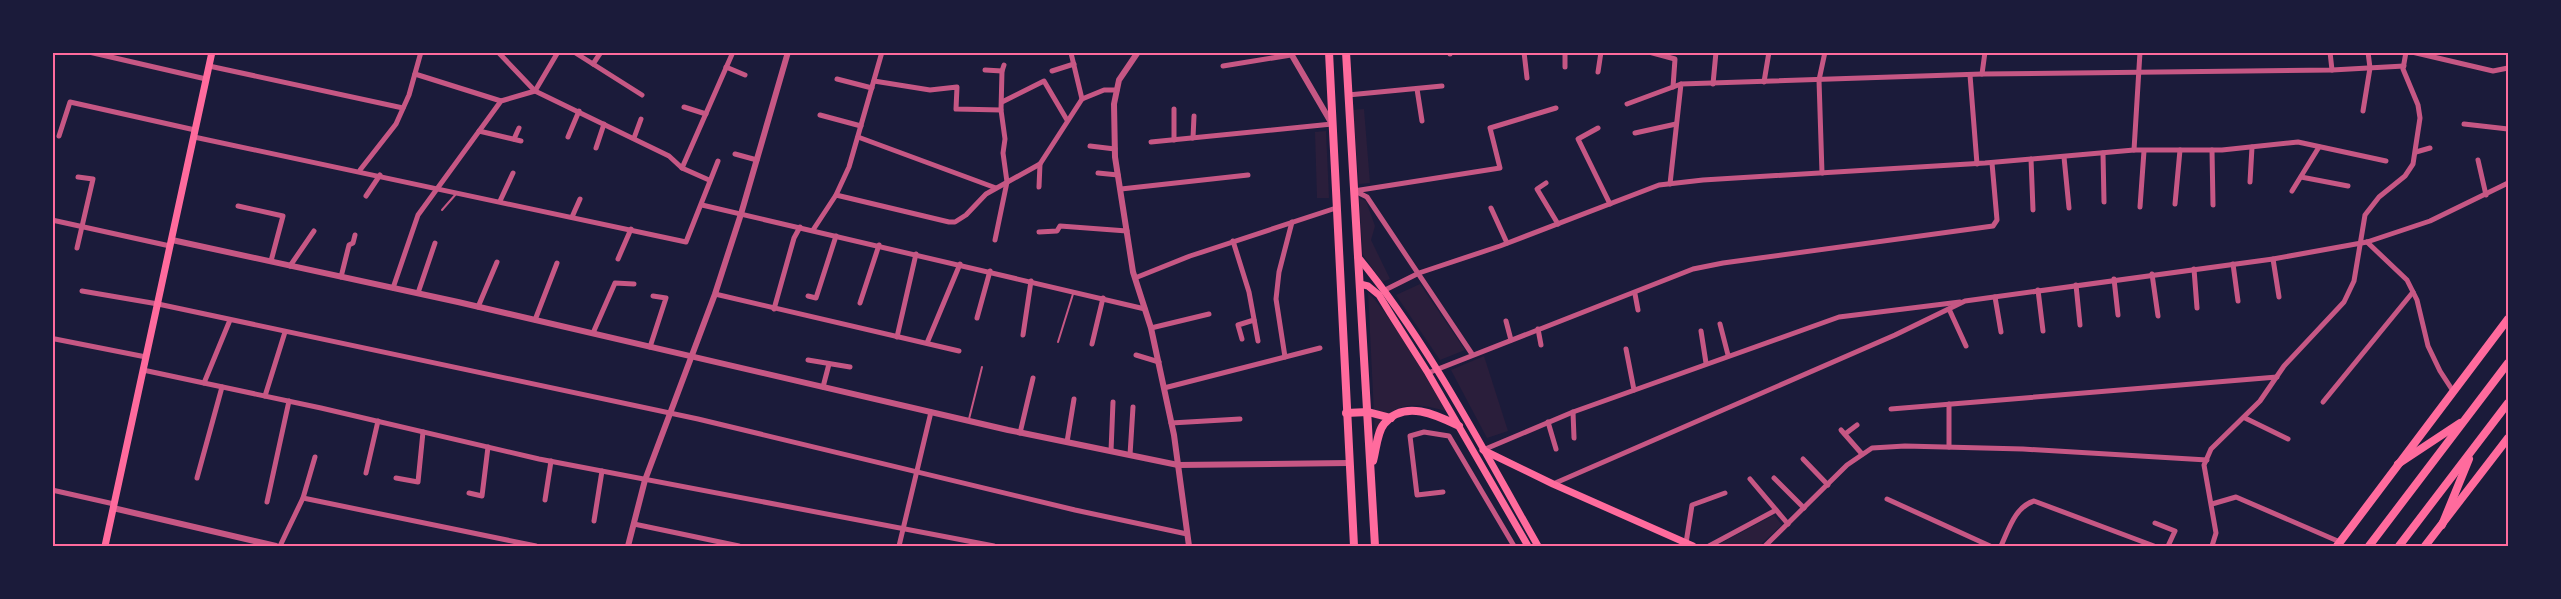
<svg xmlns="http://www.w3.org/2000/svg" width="2561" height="599" viewBox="0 0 2561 599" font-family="'PT Sans',sans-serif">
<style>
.green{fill:#2a1e3b}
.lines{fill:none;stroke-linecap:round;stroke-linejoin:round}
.service{stroke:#c65784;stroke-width:2}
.minor{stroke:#c65784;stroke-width:5}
.tertiary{stroke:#c65784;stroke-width:6}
.secondary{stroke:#ff6b9d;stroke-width:7}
.primary{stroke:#ff6b9d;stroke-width:8}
.trunk{stroke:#ff6b9d;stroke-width:8}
.neatline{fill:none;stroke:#ff6b9d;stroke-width:2}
</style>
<rect width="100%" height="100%" fill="#1b1b3a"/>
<g class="green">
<path d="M1364 109 1370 183 1359 184 1353 110Z"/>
<path d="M1326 131 1329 198H1317L1315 132Z"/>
<path d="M1359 198 1366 201 1375 226 1371 240 1390 279 1382 282 1363 255Z"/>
<path d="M1420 284 1465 350 1440 360 1396 295Z"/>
<path d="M1368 292C1398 325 1422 373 1448 412 1417 402 1389 400 1375 434Z"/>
<path d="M1484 356 1508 431 1487 438 1451 370Z"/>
<path d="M1774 515 1782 525 1759 546H1716Z"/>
</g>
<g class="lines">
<g class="service">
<path d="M442 210 456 194"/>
<path d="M1058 342 1073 294"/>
<path d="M969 419 982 367"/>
</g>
<g class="minor">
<path d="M89 52 206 79"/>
<path d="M498 52 535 91 669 156 682 168 709 180"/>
<path d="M574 52 642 95"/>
<path d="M1450 52V54"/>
<path d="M1524 52 1527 78"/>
<path d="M1649 52 1675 59 1673 87"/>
<path d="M2330 52 2332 70"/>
<path d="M2412 52 2493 71 2508 68"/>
<path d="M1071 53 1082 99"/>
<path d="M593 64 601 52"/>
<path d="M209 66 403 108"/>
<path d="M1223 66 1291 55"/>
<path d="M726 67 745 75"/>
<path d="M1565 67V52"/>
<path d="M985 70 1002 71"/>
<path d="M1052 71 1074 64"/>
<path d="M1598 72 1601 52"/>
<path d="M415 74 501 101"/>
<path d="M1982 74 1985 52"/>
<path d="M1970 75 1977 164"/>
<path d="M837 79 872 88"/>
<path d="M874 81 930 90 957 87 956 109 1001 110"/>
<path d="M1764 82 1769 52"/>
<path d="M1713 84 1716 52"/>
<path d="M1417 89 1422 121"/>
<path d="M1348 95 1442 86"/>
<path d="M1002 102 1044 81 1067 120"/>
<path d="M1627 104 1681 84"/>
<path d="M684 107 706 114"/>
<path d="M1174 109V140"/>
<path d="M2363 111 2370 68 2368 52"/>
<path d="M820 115 861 126"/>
<path d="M2464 124 2508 129"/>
<path d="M1598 128 1578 139 1610 204"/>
<path d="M479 131 521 141"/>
<path d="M1635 133 1676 124"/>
<path d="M59 136 70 102 195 130"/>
<path d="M194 137 686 242 718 161"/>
<path d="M568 137 579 111"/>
<path d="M858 137 996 188"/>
<path d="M634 138 641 119"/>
<path d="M1193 138 1194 116"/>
<path d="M514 139 519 128"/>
<path d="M1151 142 1332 124"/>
<path d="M1090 146 1115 149"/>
<path d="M596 148 604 124"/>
<path d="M2134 150 2140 52"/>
<path d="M2212 150 2213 205"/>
<path d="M2416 152 2430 148"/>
<path d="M2103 153 2104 202"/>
<path d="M735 154 757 160"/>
<path d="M2064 157 2069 208"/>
<path d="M2031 159 2033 210"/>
<path d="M2478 160 2486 195"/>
<path d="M682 168 733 52"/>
<path d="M360 170 396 124 409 95 421 52"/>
<path d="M1098 173 1118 175"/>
<path d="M1822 173 1819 80 1825 52"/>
<path d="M2301 177 2348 186"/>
<path d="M2250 182 2252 147"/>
<path d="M1546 183 1537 189 1558 224"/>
<path d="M1670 184 1681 84 1982 74 2332 70 2404 66"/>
<path d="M1039 187 1040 164"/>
<path d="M1121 189 1248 175"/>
<path d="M1354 191 1500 168 1490 128 1556 108"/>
<path d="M1355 191 1367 197 1472 354"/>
<path d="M2292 191 2319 147"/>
<path d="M836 195 949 222H955L966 215 986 194 1040 164 1082 99 1104 90H1117"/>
<path d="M366 196 380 175"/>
<path d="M500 201 513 173"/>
<path d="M2175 204 2180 150"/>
<path d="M702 205 1145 309"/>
<path d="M238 206 283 216 271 261"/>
<path d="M2140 207 2144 151"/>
<path d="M1491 208 1507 243"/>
<path d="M572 217 580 199"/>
<path d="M52 220 170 246"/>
<path d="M813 230 836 195 849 167 882 52"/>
<path d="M1039 232 1057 231 1060 226 1127 231"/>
<path d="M995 240 1007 182 1003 153 1005 139 1001 110 1002 71 1004 65"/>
<path d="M1233 241 1249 292 1258 341"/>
<path d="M2367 242 2407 280 2417 300 2428 346 2440 371 2453 391"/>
<path d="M77 248 93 179 78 177"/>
<path d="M618 259 631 229"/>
<path d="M2273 259 2279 297"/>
<path d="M2233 264 2238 301"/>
<path d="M290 266 314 231"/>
<path d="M2194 269 2197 308"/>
<path d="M2152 274 2158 316"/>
<path d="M341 277 349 245 353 243 355 235"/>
<path d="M1135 278 1190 256 1336 208"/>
<path d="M2114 279 2118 315"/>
<path d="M2076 285 2080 325"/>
<path d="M393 288 418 215 501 101 535 91 558 52"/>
<path d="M1385 290 1419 273 1500 246 1659 185 1703 180 1985 163 2134 150H2222L2298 142 2386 161"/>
<path d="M2038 290 2043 331"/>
<path d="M82 291 158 304 698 419 1075 510 1187 534"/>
<path d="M418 293 435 243"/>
<path d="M715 294 959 351"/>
<path d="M1635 294 1638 310"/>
<path d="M808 296 816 298 836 236"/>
<path d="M1995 297 2001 332"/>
<path d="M860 303 879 245"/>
<path d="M478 307 497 262"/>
<path d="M774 309 794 238 800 227"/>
<path d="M1949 309 1966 346"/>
<path d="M977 318 990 271"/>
<path d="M535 320 557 263"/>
<path d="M1506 321 1511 340"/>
<path d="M1720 324 1728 355"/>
<path d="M1151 328 1209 314"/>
<path d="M1538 329 1541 345"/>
<path d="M1701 331 1706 363"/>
<path d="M593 333 615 283 634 284"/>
<path d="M1023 335 1031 281"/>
<path d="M897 337 916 254"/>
<path d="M55 339 146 357"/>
<path d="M1242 339 1238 325 1254 320"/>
<path d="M927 343 960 264"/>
<path d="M1092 344 1103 298"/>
<path d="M650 347 666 298 653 296"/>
<path d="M1626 349 1634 390"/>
<path d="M1136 355 1159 362"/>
<path d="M1285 357 1276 299 1279 272 1292 222"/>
<path d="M808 360 850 367"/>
<path d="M143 370 321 408 539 459 994 546"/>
<path d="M1428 373 1693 269 1723 263 1993 226 1997 220 1992 163"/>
<path d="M204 383 230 320"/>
<path d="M823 387 829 364"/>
<path d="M1164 388 1320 348"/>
<path d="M265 396 285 332"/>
<path d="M2323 402 2413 292"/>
<path d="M1891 409 2277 377"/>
<path d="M1573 412 1574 438"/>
<path d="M2245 418 2288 439"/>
<path d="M1548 422 1556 449"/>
<path d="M1171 423 1240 419"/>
<path d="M1841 430 1862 454"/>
<path d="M1020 433 1033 378"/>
<path d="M1845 434 1857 425"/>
<path d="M1067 442 1074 399"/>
<path d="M1949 447V404"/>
<path d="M1483 450 1573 412 1839 317 1960 302"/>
<path d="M1111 451 1113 402"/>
<path d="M1130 455 1133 407"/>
<path d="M1803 459 1828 485"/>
<path d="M366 473 378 421"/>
<path d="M197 478 222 387"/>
<path d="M396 478 418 482 423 432"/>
<path d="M1774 478 1804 508"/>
<path d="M1750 479 1788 524"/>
<path d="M1553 484 1895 335 1965 301 2273 259 2367 242 2430 221 2508 183"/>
<path d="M52 490 114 504"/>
<path d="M1443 492 1417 495 1410 436 1424 432 1449 436 1514 546"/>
<path d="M469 493 482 496 488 447"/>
<path d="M303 498 536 546"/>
<path d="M1887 499 1990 546"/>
<path d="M545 500 551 461"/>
<path d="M267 502 289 401"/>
<path d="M2212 504 2236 497 2340 542"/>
<path d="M594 521 602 471"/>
<path d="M2155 523 2175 531 2168 546"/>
<path d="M634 524 739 546"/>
<path d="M280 546 303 498 315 457"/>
<path d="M899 546 931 412"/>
<path d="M1681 546 1686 543 1692 505 1725 493"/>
<path d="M1709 546 1776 510"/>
<path d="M1765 546 1847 465 1872 448 1905 446 2023 449 2207 460"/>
<path d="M2001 546C2009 529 2015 507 2034 501L2154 546"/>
<path d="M2212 546 2216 533 2204 465 2211 449 2260 401 2284 366 2344 302 2354 281 2365 215 2379 197 2405 176 2413 164 2420 118 2418 105 2403 69 2406 52"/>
</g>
<g class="tertiary">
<path d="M1138 52 1119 80 1114 104 1115 157 1133 272 1151 328 1174 435 1189 546"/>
<path d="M1290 52 1332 124"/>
<path d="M172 240 458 302 1008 430 1178 465 1349 463"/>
<path d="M113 508 276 546"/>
<path d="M628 546 645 480 715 294 741 214 788 52"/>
</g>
<g class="secondary">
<path d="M1358 257C1430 345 1482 448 1538 546"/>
<path d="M1360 284 1368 286 1379 295 1390 313 1428 373 1528 546"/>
<path d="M1483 450 1553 484 1693 546"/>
<path d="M105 546 212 52"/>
</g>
<g class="primary">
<path d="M1329 52 1354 546"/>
<path d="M1346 52 1375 546"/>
<path d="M1346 413 1368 412 1391 418"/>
<path d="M1373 461C1376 451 1377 432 1384 424 1404 399 1437 415 1459 426"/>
<path d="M2337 546 2508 319"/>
<path d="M2425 546 2508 438"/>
</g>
<g class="trunk">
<path d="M2398 464 2460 423"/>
<path d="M2442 525 2469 459"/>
<path d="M2369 546 2508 363"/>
<path d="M2399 546 2508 403"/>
</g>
</g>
<rect width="2561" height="599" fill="none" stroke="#1b1b3a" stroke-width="108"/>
<rect x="54" y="54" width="2453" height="491" class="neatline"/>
</svg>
